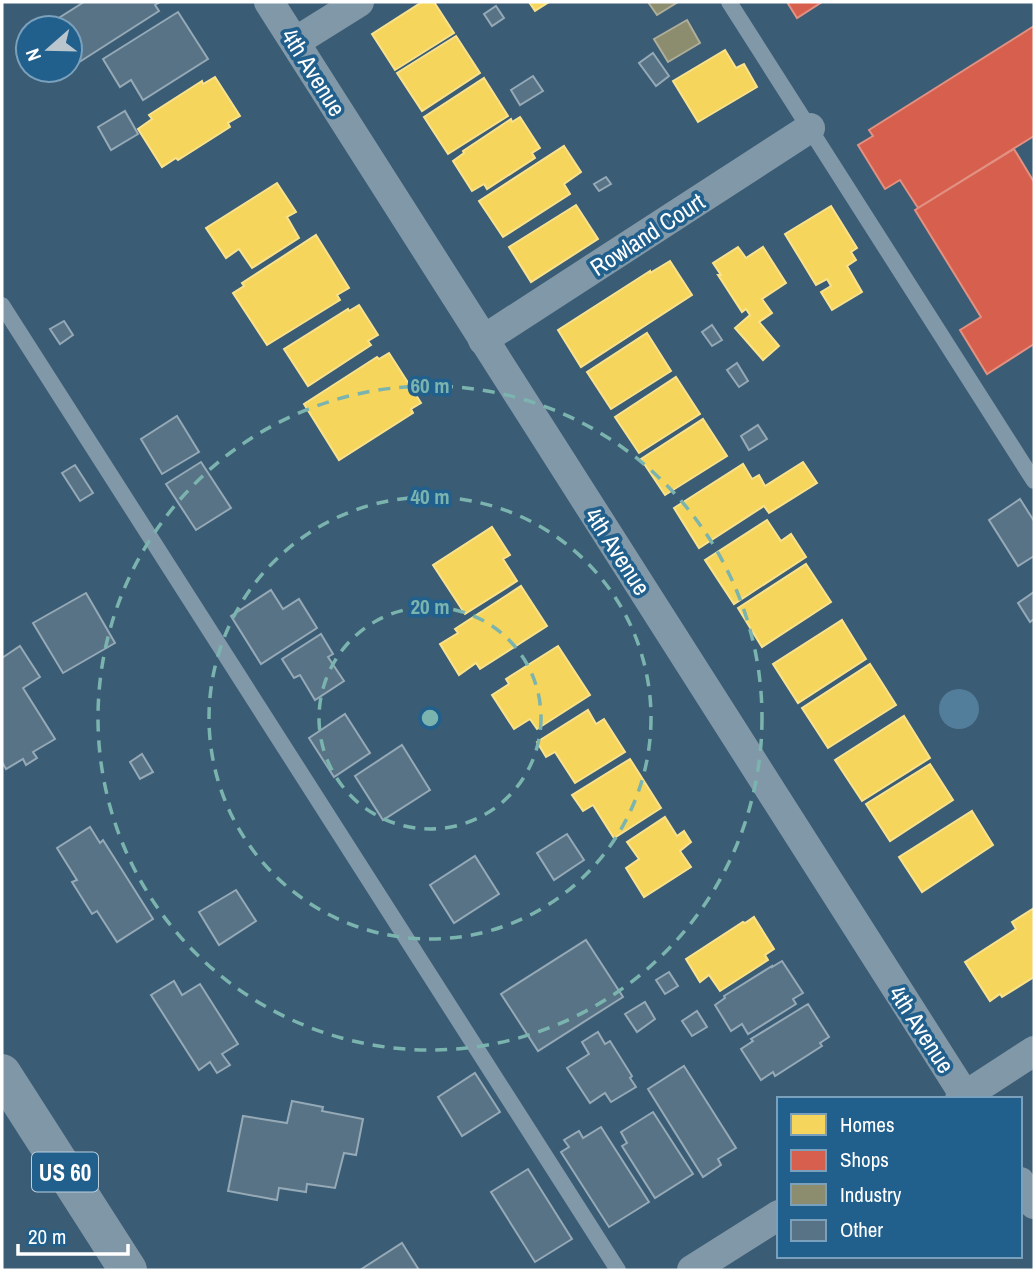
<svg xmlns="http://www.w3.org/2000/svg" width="1036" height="1272" viewBox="0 0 1036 1272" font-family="'Archivo Narrow',sans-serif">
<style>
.water{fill:#537e9b}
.homes{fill:#f6d55c;stroke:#f9e28d;stroke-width:2}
.shops{fill:#d6604d;stroke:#e29082;stroke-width:2}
.industry{fill:#8c8c6e;stroke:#aeae9a;stroke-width:2}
.building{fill:#587386;stroke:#95a9b7;stroke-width:2}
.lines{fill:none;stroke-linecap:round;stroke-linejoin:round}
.service{stroke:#8198a8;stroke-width:16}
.minor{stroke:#8198a8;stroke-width:30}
.primary{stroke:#8097a7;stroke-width:38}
.ring{fill:none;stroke:#7bb4af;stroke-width:3.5;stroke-dasharray:12 9}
.labels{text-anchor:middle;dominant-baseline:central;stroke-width:7;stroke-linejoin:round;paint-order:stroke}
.shield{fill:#21608d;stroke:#bccfdd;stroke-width:2}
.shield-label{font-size:23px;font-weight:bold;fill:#fff}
.street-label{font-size:24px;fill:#fff;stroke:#21608d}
.centre{fill:#7bb4af;stroke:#21608d;stroke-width:3.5}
.ring-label{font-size:21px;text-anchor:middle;font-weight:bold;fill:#7bb4af;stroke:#21608d;stroke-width:7;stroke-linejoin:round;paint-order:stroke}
</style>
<rect width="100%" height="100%" fill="#3a5c74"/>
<circle class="water" cx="959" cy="709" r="20"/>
<g class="homes">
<path d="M422 2H434L454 33 395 70 372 34Z"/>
<path d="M529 2H549L535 11Z"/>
<path d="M456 36 480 73 422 111 397 73Z"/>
<path d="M725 50 736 68 744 64 757 87 698 122 673 81Z"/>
<path d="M215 77 240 116 228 123 230 127 178 160 176 158 162 167 138 129 152 119 149 115 202 81 203 84Z"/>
<path d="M484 78 508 116 448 154 424 117Z"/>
<path d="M520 117 540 148 532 153 535 158 487 189 484 184 472 191 453 161 464 153 463 151 511 119 512 122Z"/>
<path d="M564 146 581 172 564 184 570 194 503 237 479 201Z"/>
<path d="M277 183 296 212 287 217 299 238 252 268 239 249 226 258 206 228Z"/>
<path d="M576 205 598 239 531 282 509 247Z"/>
<path d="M831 206 857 248 851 252 856 260 847 266 862 292 832 310 821 292 831 286 827 279 816 285 785 234Z"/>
<path d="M316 235 349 288 337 295 340 300 267 345 233 293 244 286 242 283Z"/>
<path d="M738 247 746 258 763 247 786 283 762 299 772 313 759 322 779 346 763 360 735 328 750 315 746 309 742 312 718 275H721L713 263Z"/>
<path d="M670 261 692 295 581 367 558 330 650 271V273Z"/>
<path d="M359 305 378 335 368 341 371 345 308 386 284 349 348 309 349 311Z"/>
<path d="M647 333 671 371 611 409 587 372Z"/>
<path d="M389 353 421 403 411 409 413 413 339 460 304 404 377 357 379 359Z"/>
<path d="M676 377 700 414 639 453 615 417Z"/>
<path d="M703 419 727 456 665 495 641 459Z"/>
<path d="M803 462 817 483 769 513 764 506 699 548 674 508 743 464 752 479 759 475 765 486Z"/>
<path d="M767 520 781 541 791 534 806 557 734 604 705 560Z"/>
<path d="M492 527 510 555 503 559 517 581 465 614 433 565Z"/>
<path d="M806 564 831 602 762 647 738 608Z"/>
<path d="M521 586 547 626 480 669 476 663 459 675 440 644 458 633 455 629Z"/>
<path d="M842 620 866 659 798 703 773 664Z"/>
<path d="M558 646 590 695 537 729 530 719 514 729 492 695 509 684 506 679Z"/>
<path d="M870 664 896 705 828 748 802 708Z"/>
<path d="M588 710 596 724 604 719 625 752 575 783 555 752 546 757 537 742Z"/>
<path d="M904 716 930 758 862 801 835 760Z"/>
<path d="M630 759 661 808 614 838 593 805 583 811 572 795Z"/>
<path d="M930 764 953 800 890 841 866 804Z"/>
<path d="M972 811 993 845 922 892 899 857Z"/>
<path d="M665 817 677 836 684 831 691 842 680 851 691 867 644 897 626 868 639 859 627 842Z"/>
<path d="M1034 908V977L1002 997 1000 994 990 1001 965 962 1016 929 1012 922Z"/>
<path d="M754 917 774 949 765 955 768 960 720 991 709 975 700 982 686 959 743 922 745 923Z"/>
</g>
<g class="shops">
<path d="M787 2H822L797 18Z"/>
<path d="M1034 26V136L918 208 900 180 885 189 858 145 873 136 869 130Z"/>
<path d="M1014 149 1034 182V344L987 374 960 330 981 317 915 210Z"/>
</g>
<g class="industry">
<path d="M648 2H678L657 15Z"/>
<path d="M687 20 700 43 668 62 654 39Z"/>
</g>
<g class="building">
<path d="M84 2H160L155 5 159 11 70 68V28H43Z"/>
<path d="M496 6 504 18 492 26 484 14Z"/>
<path d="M178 12 208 59 143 100 131 80 120 87 103 59Z"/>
<path d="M653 53 669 76 656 86 639 63Z"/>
<path d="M533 76 543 91 520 105 511 90Z"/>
<path d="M125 111 138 134 111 150 98 127Z"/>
<path d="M606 177 611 184 599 191 594 184Z"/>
<path d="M64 321 73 335 60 344 50 329Z"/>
<path d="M712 325 722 340 712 346 702 332Z"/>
<path d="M737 363 748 381 739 387 727 370Z"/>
<path d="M177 416 199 452 162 474 141 439Z"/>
<path d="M758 425 767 439 749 450 741 436Z"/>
<path d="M201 462 231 508 196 530 166 484Z"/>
<path d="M75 465 93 493 80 501 62 473Z"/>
<path d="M1020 499 1034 521V556L1018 566 989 520Z"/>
<path d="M271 590 283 609 299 599 317 628 261 664 231 616Z"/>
<path d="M1034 592V619L1030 622 1018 603Z"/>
<path d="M86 593 115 643 63 673 33 623Z"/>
<path d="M321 634 333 654 328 657 344 681 315 700 300 675 294 678 282 659Z"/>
<path d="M20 646 40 677 23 688 55 739 33 752 37 758 26 765 23 759 6 769 2 762V658Z"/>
<path d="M345 714 370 753 334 777 309 738Z"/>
<path d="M402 745 430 790 383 820 355 776Z"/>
<path d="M142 754 153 772 140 779 130 762Z"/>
<path d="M90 827 100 843 103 840 153 919 117 942 97 911 92 914 72 882 77 880 57 848Z"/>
<path d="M567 834 584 860 554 880 537 853Z"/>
<path d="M475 856 499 894 454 923 430 885Z"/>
<path d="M236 890 256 921 219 945 199 912Z"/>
<path d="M586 940 623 997 538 1051 501 994Z"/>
<path d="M782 961 803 993 793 999 796 1004 748 1034 742 1024 731 1031 715 1005 725 998 724 996 772 966V967Z"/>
<path d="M669 972 678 986 665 994 656 980Z"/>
<path d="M174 981 182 995 200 984 238 1044 222 1054 230 1065 217 1073 210 1062 199 1070 151 995Z"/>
<path d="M645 1002 655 1019 637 1032 625 1014Z"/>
<path d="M808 1004 829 1037 820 1043 822 1046 775 1076 773 1072 761 1080 741 1049 753 1041 751 1039Z"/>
<path d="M697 1011 707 1027 692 1036 682 1021Z"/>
<path d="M598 1032 605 1044 610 1041 632 1076 630 1078 636 1087 611 1102 605 1093 590 1103 567 1068 589 1054 582 1042Z"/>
<path d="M684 1066 736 1148 718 1159 721 1165 703 1177 648 1089Z"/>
<path d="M475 1073 500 1112 462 1136 438 1097Z"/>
<path d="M292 1101 323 1107 322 1111 363 1119 356 1155 344 1153 335 1188 307 1184 306 1192 279 1188 277 1200 228 1191 243 1116 287 1123Z"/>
<path d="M653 1112 693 1174 655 1198 622 1146 627 1143 621 1132Z"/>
<path d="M601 1127 649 1202 609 1227 561 1152 569 1147 564 1140 579 1131 583 1138Z"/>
<path d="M528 1169 572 1239 535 1262 491 1192Z"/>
<path d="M402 1243 419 1270H360Z"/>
</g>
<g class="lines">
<g class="service">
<path d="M729 2 1034 481"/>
<path d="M2 305 618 1270"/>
</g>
<g class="minor">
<path d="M269 2 967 1099"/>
<path d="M295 42 359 2"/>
<path d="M483 340 810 128"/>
<path d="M960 1099 1034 1051"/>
<path d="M1020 1182 1034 1204"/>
<path d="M692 1270 779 1215"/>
</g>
<path class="primary" d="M2 1073 128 1270"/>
</g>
<g class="ring">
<circle cx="430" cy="718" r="111"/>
<circle cx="430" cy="718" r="221"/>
<circle cx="430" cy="718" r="332"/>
</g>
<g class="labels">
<rect class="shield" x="32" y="1152.5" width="66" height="39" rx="5"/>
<g class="shield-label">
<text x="65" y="1172">US 60</text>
</g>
<g class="street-label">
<text transform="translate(314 72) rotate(58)">4th Avenue</text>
<text transform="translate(647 234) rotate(-33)">Rowland Court</text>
<text transform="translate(618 551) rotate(57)">4th Avenue</text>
<text transform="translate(922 1029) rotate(57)">4th Avenue</text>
</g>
</g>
<circle cx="430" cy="718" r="10" class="centre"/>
<g class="ring-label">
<text x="430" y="393">60 m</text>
<text x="430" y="504">40 m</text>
<text x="430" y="614">20 m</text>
</g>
<rect width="1036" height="1272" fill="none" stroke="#ffffff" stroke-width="7"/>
<rect x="777" y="1097" width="245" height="161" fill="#21608d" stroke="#7aa0bb" stroke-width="2"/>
<rect x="791" y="1114" width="35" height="21" fill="#f6d55c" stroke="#7aa0bb" stroke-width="2"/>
<text x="840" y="1132" font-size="21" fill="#ffffff">Homes</text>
<rect x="791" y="1150" width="35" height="21" fill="#d6604d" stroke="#7aa0bb" stroke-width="2"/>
<text x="840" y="1167" font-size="21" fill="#ffffff">Shops</text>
<rect x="791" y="1184" width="35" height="21" fill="#8c8c6e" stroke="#7aa0bb" stroke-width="2"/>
<text x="840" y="1202" font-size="21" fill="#ffffff">Industry</text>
<rect x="791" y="1220" width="35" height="21" fill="#587386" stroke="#7aa0bb" stroke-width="2"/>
<text x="840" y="1237" font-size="21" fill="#ffffff">Other</text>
<g transform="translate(49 49) rotate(250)"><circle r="33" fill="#21608d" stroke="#7aa0bb" stroke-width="2"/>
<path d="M0-5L12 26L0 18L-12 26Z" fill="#bac6ce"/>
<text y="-10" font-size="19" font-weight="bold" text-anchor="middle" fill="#ffffff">N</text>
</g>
<path d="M18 1244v10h110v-10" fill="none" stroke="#ffffff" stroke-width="3.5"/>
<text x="28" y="1244" font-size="21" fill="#ffffff" stroke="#21608d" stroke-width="5" paint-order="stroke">20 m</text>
</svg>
